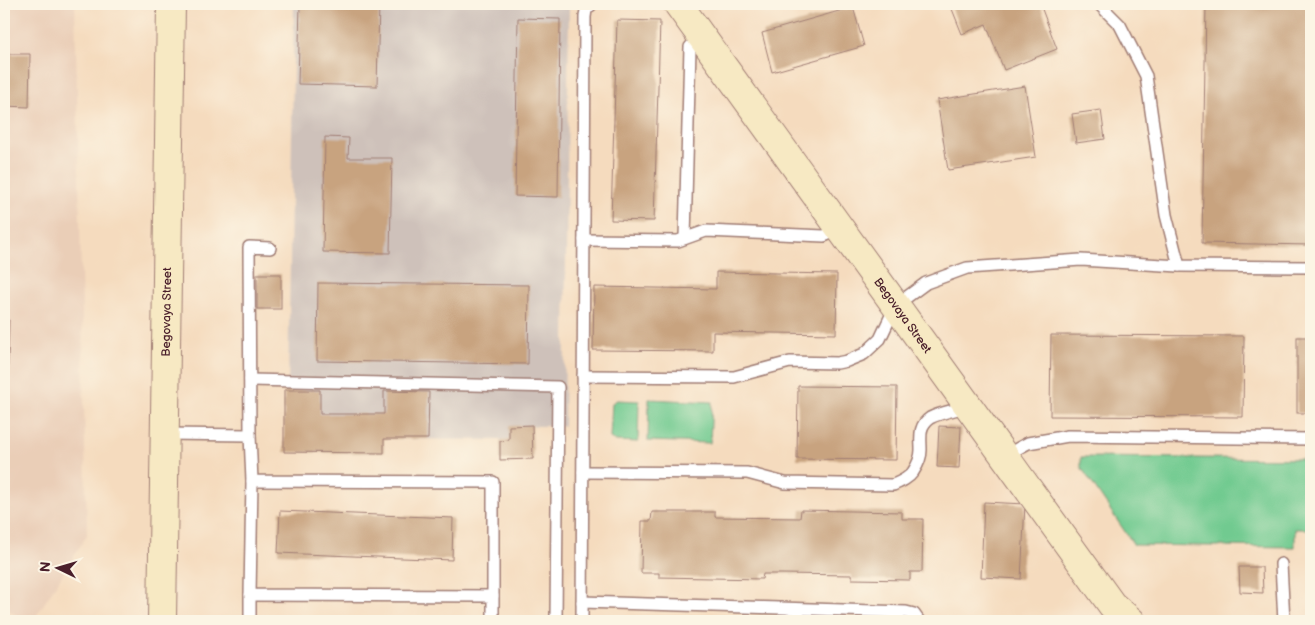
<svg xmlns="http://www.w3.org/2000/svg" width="1315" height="625" viewBox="0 0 1315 625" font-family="'Balsamiq Sans',sans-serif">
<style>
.built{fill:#eaceb7}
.industrial{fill:#cec1ba}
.green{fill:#71ca90;stroke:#5e745e}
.building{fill:#c8a37f}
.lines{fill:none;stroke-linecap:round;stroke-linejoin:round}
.lane-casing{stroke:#a07d74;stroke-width:14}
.secondary-casing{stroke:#a07d74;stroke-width:30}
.lane{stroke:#fff;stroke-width:11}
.secondary{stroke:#f7e9c3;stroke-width:28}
.labels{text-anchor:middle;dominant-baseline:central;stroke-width:4;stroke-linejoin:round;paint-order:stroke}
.street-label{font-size:12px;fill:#4a1f2b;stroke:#fcf5e5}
</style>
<rect width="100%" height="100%" fill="#fcf5e5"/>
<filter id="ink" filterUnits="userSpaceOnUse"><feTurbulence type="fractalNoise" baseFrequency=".02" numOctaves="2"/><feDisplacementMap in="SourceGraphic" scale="10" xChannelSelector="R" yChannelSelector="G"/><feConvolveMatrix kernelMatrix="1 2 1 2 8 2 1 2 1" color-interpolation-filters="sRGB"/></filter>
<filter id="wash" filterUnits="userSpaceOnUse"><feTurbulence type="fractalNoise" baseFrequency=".0096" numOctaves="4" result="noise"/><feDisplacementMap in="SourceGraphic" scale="20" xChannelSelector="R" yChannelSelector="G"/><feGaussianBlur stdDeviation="1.12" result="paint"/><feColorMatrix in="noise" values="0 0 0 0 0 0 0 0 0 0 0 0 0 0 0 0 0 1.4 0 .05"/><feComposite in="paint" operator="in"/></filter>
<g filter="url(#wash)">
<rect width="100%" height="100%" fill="#f5dbbe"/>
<path class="built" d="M4 4H75L87 535 33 621H25L4 607Z"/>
<path class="industrial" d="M294 4H570L569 7 564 426H509V440L384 439V453L284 452V390H288Z"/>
<g class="green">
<path d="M649 399 712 402 710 443 648 441Z"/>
<path d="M617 400 639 401 638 442 616 441 610 438 612 403Z"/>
<path d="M1081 457 1311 459V529H1295V547L1134 545 1081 467Z"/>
</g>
<g id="blocks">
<g class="building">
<path d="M300 4H379L377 86 298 84Z"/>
<path d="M950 4H1040L1057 49 1004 70 986 24 962 34Z"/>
<path d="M1206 4H1311V245L1202 243Z"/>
<path d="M853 7 864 46 772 72 762 33Z"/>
<path d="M518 18 560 19 558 197 515 196Z"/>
<path d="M617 20 660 21 654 221 611 220Z"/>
<path d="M4 54H30L29 107 4 106Z"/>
<path d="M1025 86 1036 157 948 170 937 100Z"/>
<path d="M1101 110 1105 139 1076 143 1072 114Z"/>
<path d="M325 137 349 138 348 158H392L390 253 323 252Z"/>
<path d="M716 272 837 274 836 334 713 332V351L593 350 594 287 716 289Z"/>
<rect x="257" y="274" width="24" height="35"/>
<path d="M318 283 529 285 528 364 317 361Z"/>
<path d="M4 320H9L7 395H4Z"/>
<path d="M1051 335 1244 336 1243 417 1050 416Z"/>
<rect x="1297" y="337" width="14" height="76"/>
<path d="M798 386 897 387 896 460 797 459Z"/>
<path d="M284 390H320V414H384V391L429 392 428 439H384V453L284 452Z"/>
<path d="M532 425 533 459 500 460V441L509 440V426Z"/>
<path d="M939 426 961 427 959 468 937 467Z"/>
<path d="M984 502 1025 504 1021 579 981 577Z"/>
<path d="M801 510 902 512V519H923L922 572H910V580L852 579V575L782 574H763L762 579 659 577V573H641L642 521H651L652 512H715V517L800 518Z"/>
<path d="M280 511 453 518 452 560 278 553Z"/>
<path d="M1239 567H1262L1263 593 1240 592Z"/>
</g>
</g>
</g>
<g filter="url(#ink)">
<use href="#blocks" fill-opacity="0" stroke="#a07d74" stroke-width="1"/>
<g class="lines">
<defs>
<g id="lane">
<path d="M1099 4 1120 25 1146 76 1166 215 1179 266 1311 267"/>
<path d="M685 238 690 47 701 36"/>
<path d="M584 240 678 241 706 231 824 236 841 229"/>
<path d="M583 376 734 377 790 362 837 363 847 361 864 354 880 339 896 305 926 283 967 268 1081 260 1179 266"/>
<path d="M250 380 558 387 556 621"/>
<path d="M165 434 250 435 252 481 493 482V621"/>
<path d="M250 435 249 247 270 248"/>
<path d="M1004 456 1028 443 1068 436 1311 439"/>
<path d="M583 472 747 473 785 483 893 485C900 482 908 479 913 472 917 466 921 457 921 450 921 438 918 426 930 418 941 412 957 410 968 406"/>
<path d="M252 481 250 595 493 596"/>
<path d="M1281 564 1284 621"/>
<path d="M582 602 906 612 914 614 919 621"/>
<path d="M250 621V595"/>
<path d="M582 621 585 17 586 10 592 4"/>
</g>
<g id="secondary">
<path id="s1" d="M678 4 1112 605 1131 621"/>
<path id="s2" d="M162 621 171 4"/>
</g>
</defs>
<use href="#lane" class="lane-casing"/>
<use href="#secondary" class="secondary-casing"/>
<use href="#lane" class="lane"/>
<use href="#secondary" class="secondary"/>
</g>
</g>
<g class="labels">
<g class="street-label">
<text stroke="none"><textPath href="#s2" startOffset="309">Begovaya Street</textPath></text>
<text stroke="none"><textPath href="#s1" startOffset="384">Begovaya Street</textPath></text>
</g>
</g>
<rect width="1315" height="625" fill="none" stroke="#fcf5e5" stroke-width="20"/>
<g transform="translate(58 568) rotate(275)" stroke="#fcf5e5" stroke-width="4" paint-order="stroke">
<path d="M0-4L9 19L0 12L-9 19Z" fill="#4a1f2b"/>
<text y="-8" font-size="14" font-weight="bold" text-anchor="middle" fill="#4a1f2b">N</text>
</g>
</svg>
